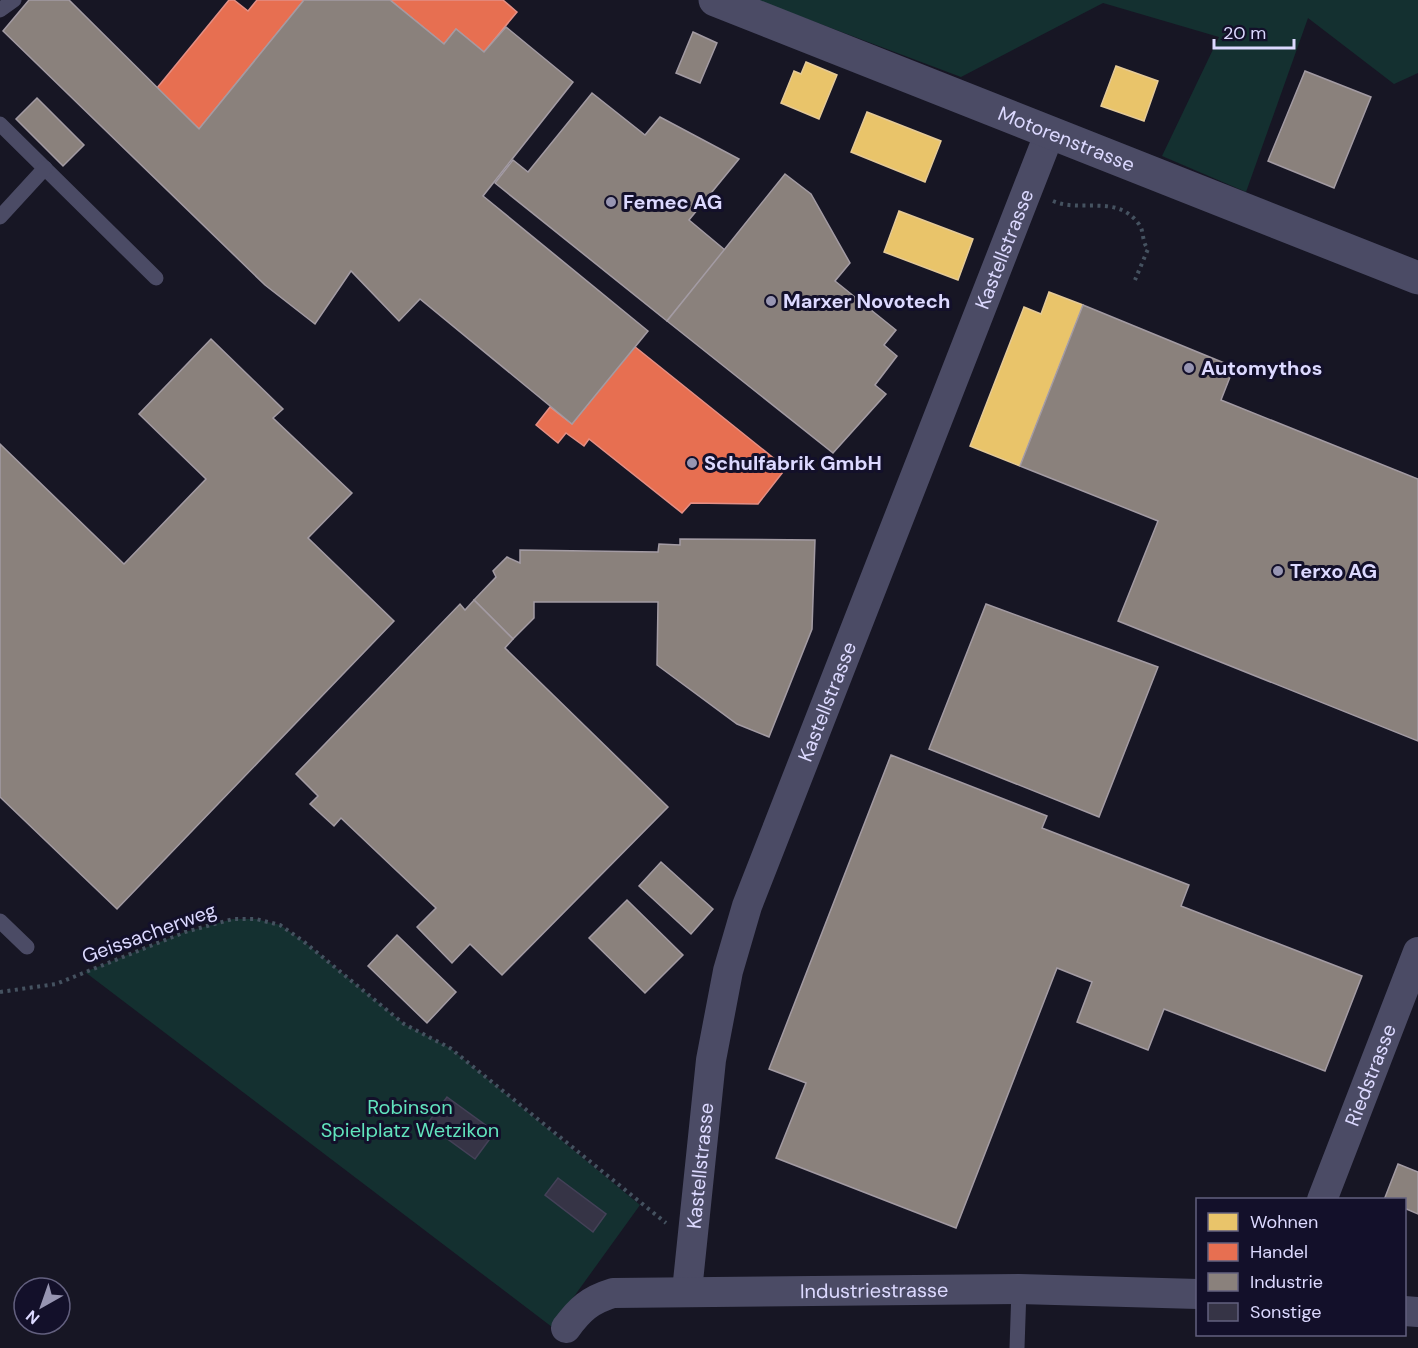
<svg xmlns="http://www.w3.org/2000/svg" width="1418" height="1348" viewBox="0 0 1418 1348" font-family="'DM Sans',sans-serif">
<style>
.green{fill:#143030}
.homes{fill:#e9c46a;stroke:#e5ca97;stroke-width:1.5}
.shops{fill:#e76f51;stroke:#e48f85;stroke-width:1.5}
.industry{fill:#8a817c;stroke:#a39ba3;stroke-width:1.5}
.building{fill:#363446;stroke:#444158;stroke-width:1.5}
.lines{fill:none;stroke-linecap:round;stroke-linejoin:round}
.path{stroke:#455260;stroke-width:4;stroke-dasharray:3 4.5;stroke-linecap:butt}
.service{stroke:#4b4b65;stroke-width:15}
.minor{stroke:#4b4b65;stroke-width:30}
.tertiary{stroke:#4b4b65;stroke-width:33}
.poi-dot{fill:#9795b2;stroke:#13102a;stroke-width:2}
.labels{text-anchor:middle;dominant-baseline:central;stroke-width:6;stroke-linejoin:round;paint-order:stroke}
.street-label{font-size:20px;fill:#dcd9ff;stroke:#13102a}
.poi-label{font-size:20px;font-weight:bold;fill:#dcd9ff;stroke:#13102a;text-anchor:start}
.park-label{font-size:20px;fill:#61e3bd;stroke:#13102a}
</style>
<rect width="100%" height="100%" fill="#171624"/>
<g class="green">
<path d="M757 0H1418V73L1394 84 1308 18 1246 192 1162 156 1219 37 1103 3 961 77Z"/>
<path d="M233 919H256L280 925 303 941 404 1024 450 1048 640 1205 552 1327 85 972 185 932Z"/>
</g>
<g class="homes">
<path d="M806 62 837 75 819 119 781 103 794 71 801 74Z"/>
<path d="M1116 66 1158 81 1144 121 1101 106Z"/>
<path d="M867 112 941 141 925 182 851 152Z"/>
<path d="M899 211 973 239 958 280 884 252Z"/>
<path d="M1049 292 1083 305 1020 466 970 446 1024 307 1041 314Z"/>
</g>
<g class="shops">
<path d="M229 0H234L248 11 257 0H304L199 129 157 88Z"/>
<path d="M390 0H503L517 12 484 52 456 29 444 44Z"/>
<path d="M634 346 786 468 758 504 691 503 682 513 589 439 584 446 566 433 558 443 536 425 550 407 572 424Z"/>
</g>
<g class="industry">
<path d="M29 0H69L199 129 304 0H390L444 44 456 29 484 52 506 27 573 82 483 196 648 331 572 424 420 299 399 321 351 271 315 324 265 285 3 31Z"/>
<path d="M693 32 717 43 700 83 676 73Z"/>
<path d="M1305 71 1371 97 1334 188 1268 161Z"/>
<path d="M592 93 645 135 660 117 739 159 689 220 725 250 667 321 495 183 513 160 528 172Z"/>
<path d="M37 98 84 145 63 166 16 119Z"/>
<path d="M785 174 811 194 850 263 835 281 896 330 884 345 897 356 875 385 886 394 833 453 667 321Z"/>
<path d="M1083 305 1234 367 1221 400 1418 479V741L1118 621 1158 521 1020 466Z"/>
<path d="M211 339 283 409 273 418 352 493 308 538 394 621 117 909 0 797V444L124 564 206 479 139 414Z"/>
<path d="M680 539 815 540 812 629 769 737 737 724 657 665 658 602H534V618L513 639 474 600 496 577 493 571 507 557 520 563V550L658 552 659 544 680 545Z"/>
<path d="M474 600 513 639 505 648 668 807 502 975 470 944 452 963 417 927 436 908 341 818 334 826 310 804 318 796 296 774 460 604 465 610Z"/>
<path d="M986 604 1158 667 1099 817 929 749Z"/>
<path d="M891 755 1047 816 1042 828 1189 885 1181 906 1362 976 1325 1071 1164 1009 1148 1050 1077 1022 1092 982 1057 968 956 1228 776 1158 806 1083 769 1069Z"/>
<path d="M661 862 713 909 691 934 639 886Z"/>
<path d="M627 900 683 955 645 993 589 938Z"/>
<path d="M397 935 456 992 427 1023 368 966Z"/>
<path d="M1398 1164 1418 1172V1214L1404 1208V1200H1384Z"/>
</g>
<g class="building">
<path d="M447 1097 495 1132 475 1159 427 1124Z"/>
<path d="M558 1178 606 1214 593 1232 545 1195Z"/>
</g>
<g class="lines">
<g class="path">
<path d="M1053 201C1080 213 1116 194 1138 223 1145 231 1141 241 1148 249L1135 280"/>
<path d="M0 992 56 984 185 932 233 919H256L280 925 303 941 404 1024 450 1048 666 1223"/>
</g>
<g class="service">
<path d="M0 10 14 0"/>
<path d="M0 124 156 278"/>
<path d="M0 217 45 168"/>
<path d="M0 921 27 947"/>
<path d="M1017 1348 1019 1289"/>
</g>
<g class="minor">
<path id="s1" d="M1322 1200 1418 952"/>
<path id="s2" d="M687 1291 711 1060 728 971 747 906 1050 132"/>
<path d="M1404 1311 1418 1312"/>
<path id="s3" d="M566 1328C580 1309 590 1300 613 1293L1019 1289 1198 1294"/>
</g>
<path class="tertiary" id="s4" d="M715 0 1418 278"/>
</g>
<g class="poi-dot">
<circle cx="611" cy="202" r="6"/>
<circle cx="771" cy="301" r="6"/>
<circle cx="1189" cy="368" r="6"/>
<circle cx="692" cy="463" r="6"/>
<circle cx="1278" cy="571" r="6"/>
</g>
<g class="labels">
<g class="street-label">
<text stroke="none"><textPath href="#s4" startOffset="378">Motorenstrasse</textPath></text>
<text stroke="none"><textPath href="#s2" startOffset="1096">Kastellstrasse</textPath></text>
<text stroke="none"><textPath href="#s2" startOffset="610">Kastellstrasse</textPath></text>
<text transform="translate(149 933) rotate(-20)">Geissacherweg</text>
<text stroke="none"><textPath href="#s1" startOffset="134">Riedstrasse</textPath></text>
<text stroke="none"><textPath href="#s2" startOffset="126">Kastellstrasse</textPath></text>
<text stroke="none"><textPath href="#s3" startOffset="321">Industriestrasse</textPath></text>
</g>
<g class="poi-label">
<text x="623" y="202">Femec AG</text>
<text x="783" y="301">Marxer Novotech</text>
<text x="1201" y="368">Automythos</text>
<text x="704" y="463">Schulfabrik GmbH</text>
<text x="1290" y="571">Terxo AG</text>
</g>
<g class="park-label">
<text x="410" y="1107">Robinson<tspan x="410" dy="23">Spielplatz Wetzikon</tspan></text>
</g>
</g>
<rect x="1196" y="1198" width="210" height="138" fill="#13102a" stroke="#63607f" stroke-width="1.5"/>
<rect x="1208" y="1213" width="30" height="18" fill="#e9c46a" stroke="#63607f" stroke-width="1.5"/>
<text x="1250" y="1228" font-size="18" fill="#dcd9ff">Wohnen</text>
<rect x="1208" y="1243" width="30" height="18" fill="#e76f51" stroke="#63607f" stroke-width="1.5"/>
<text x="1250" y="1258" font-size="18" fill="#dcd9ff">Handel</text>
<rect x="1208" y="1273" width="30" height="18" fill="#8a817c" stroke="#63607f" stroke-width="1.5"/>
<text x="1250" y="1288" font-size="18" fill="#dcd9ff">Industrie</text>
<rect x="1208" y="1303" width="30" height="18" fill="#363446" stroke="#63607f" stroke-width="1.5"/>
<text x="1250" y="1318" font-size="18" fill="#dcd9ff">Sonstige</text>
<g transform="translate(42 1306) rotate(220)"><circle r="28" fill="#13102a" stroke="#63607f" stroke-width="1.5"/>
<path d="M0-4.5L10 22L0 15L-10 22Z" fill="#9795b2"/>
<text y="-9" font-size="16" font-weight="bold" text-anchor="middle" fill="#dcd9ff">N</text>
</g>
<path d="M1214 39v9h80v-9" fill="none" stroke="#dcd9ff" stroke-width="3"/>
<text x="1223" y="39" font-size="18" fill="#dcd9ff" stroke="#13102a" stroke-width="4.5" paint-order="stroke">20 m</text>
</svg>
